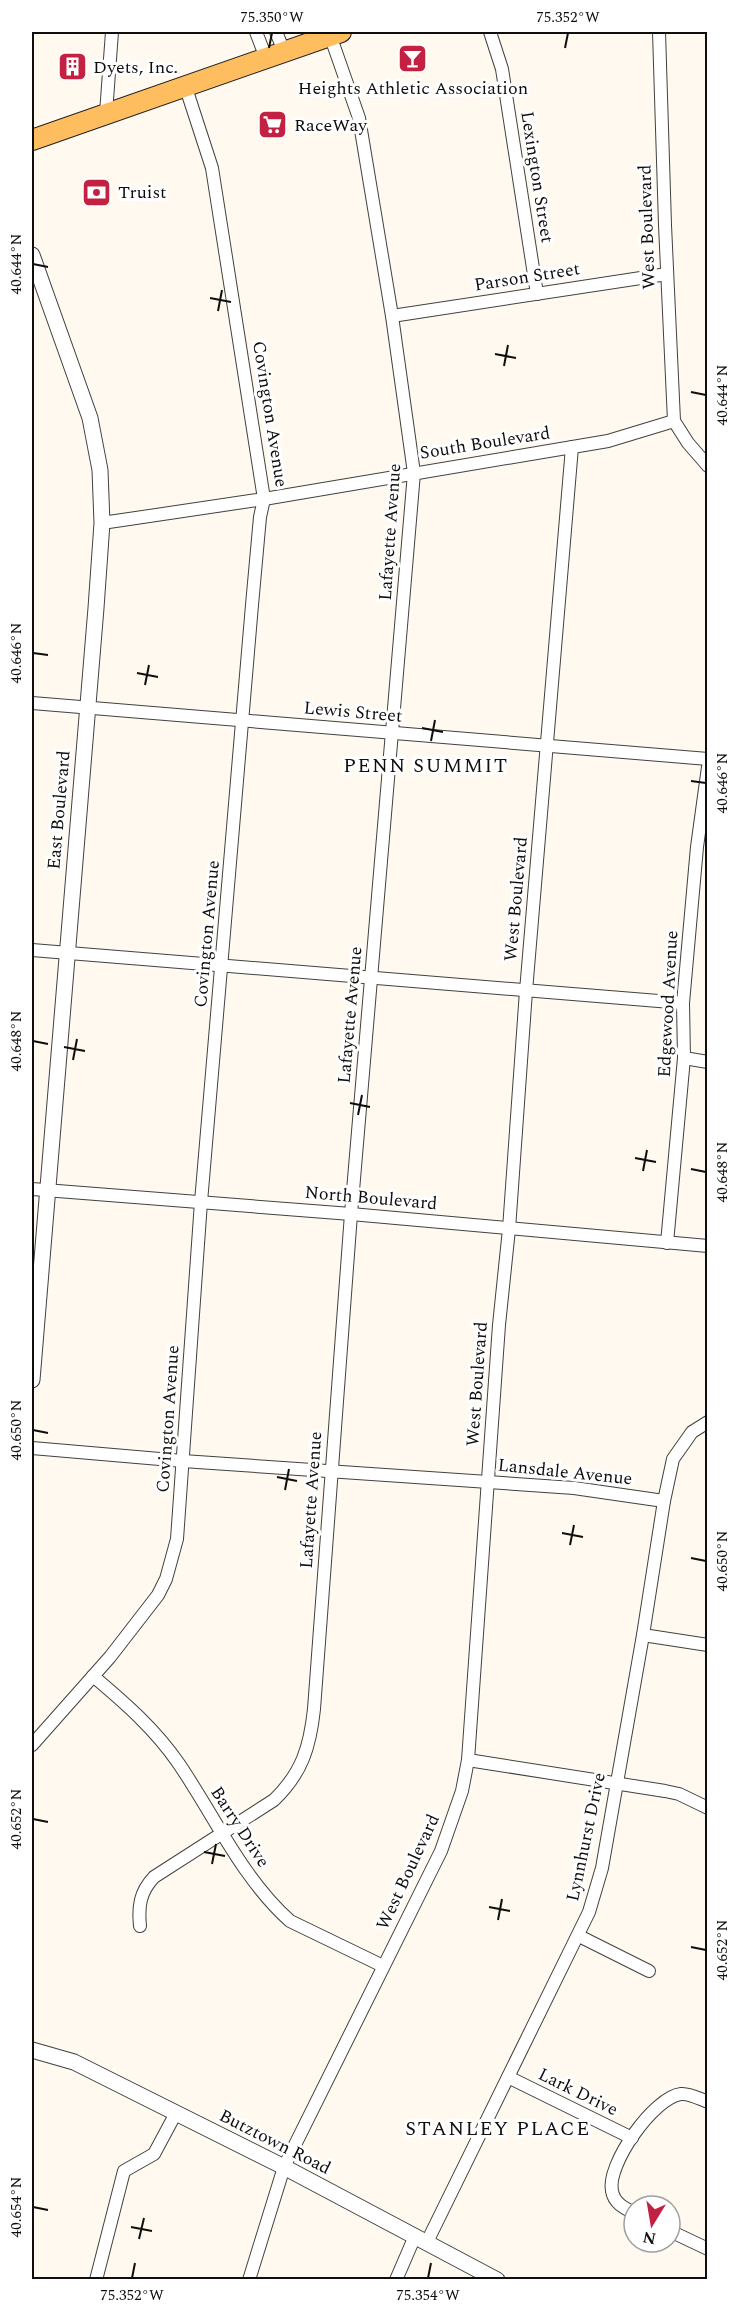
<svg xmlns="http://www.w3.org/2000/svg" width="739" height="2311" viewBox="0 0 739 2311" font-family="Spectral,serif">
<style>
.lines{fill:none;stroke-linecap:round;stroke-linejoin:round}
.minor-casing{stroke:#414141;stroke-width:14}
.tertiary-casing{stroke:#414141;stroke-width:17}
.primary-casing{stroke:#1f1f1f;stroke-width:22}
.minor{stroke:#fff;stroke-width:12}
.tertiary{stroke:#fff;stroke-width:15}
.primary{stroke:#febe60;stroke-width:20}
.ticks{fill:none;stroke:#0e0e0e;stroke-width:2}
.labels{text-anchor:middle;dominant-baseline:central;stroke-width:6;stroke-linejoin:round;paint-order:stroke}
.poi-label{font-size:18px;fill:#0e0e0e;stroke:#fff;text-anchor:start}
.street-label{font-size:18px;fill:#0e0e0e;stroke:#fff}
.neighbourhood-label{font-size:20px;letter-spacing:1.5px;fill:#0e0e0e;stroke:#fff}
.neatline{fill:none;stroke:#0e0e0e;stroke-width:2}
.ticks-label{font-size:15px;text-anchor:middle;fill:#0e0e0e}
</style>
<rect width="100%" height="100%" fill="#fff9ef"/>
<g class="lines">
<defs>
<g id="minor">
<path d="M256 32 266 58"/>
<path d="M276 32 284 51"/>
<path d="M490 32 502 69 537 294"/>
<path d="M659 32 665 225 674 421 688 443 708 466"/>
<path d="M106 113 112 32"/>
<path d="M392 316 667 274"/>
<path d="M102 523 264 499 608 441 674 421"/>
<path d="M32 703 708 759"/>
<path d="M32 950 683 1003"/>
<path d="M684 1058 708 1062"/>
<path d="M32 1189 351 1214 708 1246"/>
<path d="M667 1243 684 1058 683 1003 697 847 708 767"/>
<path d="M32 1448 183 1461 574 1488 664 1501"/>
<path d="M643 1635 708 1645"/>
<path d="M93 1676C125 1703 155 1729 179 1764 215 1817 242 1878 290 1921L383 1966"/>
<path d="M32 1745 110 1657 158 1595 166 1579 177 1539 201 1202 252 605 260 517 264 499 212 168 185 85"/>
<path d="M468 1760 665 1791 679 1794 708 1808"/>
<path d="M140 1926C138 1906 140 1892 154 1877L274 1800C302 1773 310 1747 314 1709L351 1214 414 473 392 316 359 118 330 35"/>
<path d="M579 1936 649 1971"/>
<path d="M508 2077 632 2138"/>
<path d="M634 2213C624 2208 614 2203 612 2191 606 2165 654 2097 681 2094 689 2093 700 2099 708 2102"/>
<path d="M670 2231 708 2249"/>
<path d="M427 2242 589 1912 602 1868 643 1635 664 1501 673 1459 692 1432 708 1422"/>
<path d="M96 2280 124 2171 154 2154 176 2113"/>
<path d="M249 2280 284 2167 441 1851 462 1791 468 1760 499 1325 509 1229 526 991 572 447"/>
<path d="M396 2280 415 2236"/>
</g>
<g id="tertiary">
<path d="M32 255 90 418 100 470 102 523 96 608 32 1380"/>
<path d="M32 2050 74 2062 284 2167 497 2280"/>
</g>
<path id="primary" d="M32 140 341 32"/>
</defs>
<use href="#minor" class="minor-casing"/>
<use href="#tertiary" class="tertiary-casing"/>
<use href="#primary" class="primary-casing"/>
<use href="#minor" class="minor"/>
<use href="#tertiary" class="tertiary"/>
<use href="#primary" class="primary"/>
</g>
<path class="ticks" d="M269 48 272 33M565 48 568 33M33 264 48 267M210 298 231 302M218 311 222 290M495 354 516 358M504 366 508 345M691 392 706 395M33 653 48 655M137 673 158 677M145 685 149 665M422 728 443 732M431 741 435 720M691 781 706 783M33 1041 48 1044M64 1047 85 1051M73 1060 77 1039M350 1103 370 1107M358 1115 362 1095M635 1158 656 1162M691 1169 706 1172M643 1171 647 1150M33 1430 48 1433M277 1477 297 1481M285 1490 289 1469M562 1533 583 1537M570 1545 574 1525M691 1558 706 1561M33 1819 48 1822M204 1852 225 1856M212 1864 216 1844M489 1907 510 1911M498 1920 502 1899M691 1947 706 1950M33 2207 48 2210M131 2227 152 2231M139 2239 144 2218M132 2278 135 2263M428 2278 431 2263"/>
<defs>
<symbol id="bar-square" viewBox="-11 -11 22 22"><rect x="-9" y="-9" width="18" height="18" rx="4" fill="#c42042" stroke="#fff"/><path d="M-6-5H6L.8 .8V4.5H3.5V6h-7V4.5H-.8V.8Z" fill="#fff"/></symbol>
<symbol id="building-square" viewBox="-11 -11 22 22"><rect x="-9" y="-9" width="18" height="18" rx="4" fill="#c42042" stroke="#fff"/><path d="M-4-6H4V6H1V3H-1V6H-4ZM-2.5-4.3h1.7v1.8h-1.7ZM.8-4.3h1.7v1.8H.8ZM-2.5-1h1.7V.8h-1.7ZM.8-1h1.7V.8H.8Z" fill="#fff"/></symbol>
<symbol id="supermarket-square" viewBox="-11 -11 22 22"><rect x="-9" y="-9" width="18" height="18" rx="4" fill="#c42042" stroke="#fff"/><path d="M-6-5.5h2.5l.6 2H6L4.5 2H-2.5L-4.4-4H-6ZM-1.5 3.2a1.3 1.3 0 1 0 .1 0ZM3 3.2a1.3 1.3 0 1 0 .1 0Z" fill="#fff"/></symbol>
<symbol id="bank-square" viewBox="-11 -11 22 22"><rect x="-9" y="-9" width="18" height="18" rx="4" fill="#c42042" stroke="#fff"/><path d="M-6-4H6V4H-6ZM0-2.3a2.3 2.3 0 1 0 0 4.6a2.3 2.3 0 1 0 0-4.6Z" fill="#fff"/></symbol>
</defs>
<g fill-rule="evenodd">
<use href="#bar-square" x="396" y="42" width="33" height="33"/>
<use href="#building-square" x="56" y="50" width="33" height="33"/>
<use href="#supermarket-square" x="256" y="108" width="33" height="33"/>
<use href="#bank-square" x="80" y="176" width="33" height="33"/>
</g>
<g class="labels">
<g class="poi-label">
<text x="93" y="67">Dyets, Inc.</text>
<text x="413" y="88" text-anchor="middle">Heights Athletic Association</text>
<text x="294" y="125">RaceWay</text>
<text x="118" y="192">Truist</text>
</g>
<g class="street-label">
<text transform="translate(537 177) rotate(81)">Lexington Street</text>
<text transform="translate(647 227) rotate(-92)">West Boulevard</text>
<text transform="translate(527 277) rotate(-9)">Parson Street</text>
<text transform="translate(270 414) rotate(81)">Covington Avenue</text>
<text transform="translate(485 443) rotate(-9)">South Boulevard</text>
<text transform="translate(390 532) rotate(-86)">Lafayette Avenue</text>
<text transform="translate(353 712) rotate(5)">Lewis Street</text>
<text transform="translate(59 810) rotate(-85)">East Boulevard</text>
<text transform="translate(516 899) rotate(-85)">West Boulevard</text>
<text transform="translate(207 934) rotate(-85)">Covington Avenue</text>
<text transform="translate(668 1004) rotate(-87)">Edgewood Avenue</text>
<text transform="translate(350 1015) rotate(-85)">Lafayette Avenue</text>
<text transform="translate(371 1198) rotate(5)">North Boulevard</text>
<text transform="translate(477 1384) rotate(-86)">West Boulevard</text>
<text transform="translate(168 1419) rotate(-86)">Covington Avenue</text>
<text transform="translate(565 1472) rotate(6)">Lansdale Avenue</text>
<text transform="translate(311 1500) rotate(-86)">Lafayette Avenue</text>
<text transform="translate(240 1827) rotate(57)">Barry Drive</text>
<text transform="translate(586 1837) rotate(-78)">Lynnhurst Drive</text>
<text transform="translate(408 1872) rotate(-65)">West Boulevard</text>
<text transform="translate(578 2092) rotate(26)">Lark Drive</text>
<text transform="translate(275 2142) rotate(27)">Butztown Road</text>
</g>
<g class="neighbourhood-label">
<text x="426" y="766">PENN SUMMIT</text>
<text x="498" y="2129">STANLEY PLACE</text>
</g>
</g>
<rect width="739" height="2311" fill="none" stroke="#ffffff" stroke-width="66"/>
<g transform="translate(652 2224) rotate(191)"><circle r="28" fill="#ffffff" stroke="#9f9f9f" stroke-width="1.5"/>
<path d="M0-4.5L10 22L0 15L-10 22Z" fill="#c42042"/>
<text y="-9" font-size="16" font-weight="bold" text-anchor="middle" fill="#0e0e0e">N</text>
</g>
<rect x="33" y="33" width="673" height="2245" class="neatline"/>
<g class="ticks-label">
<text x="272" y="22">75.350°W</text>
<text x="568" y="22">75.352°W</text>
<text transform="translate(16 264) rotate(-90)" y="5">40.644°N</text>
<text transform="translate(722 395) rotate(-90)" y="5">40.644°N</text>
<text transform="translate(16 653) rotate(-90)" y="5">40.646°N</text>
<text transform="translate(722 783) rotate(-90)" y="5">40.646°N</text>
<text transform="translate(16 1041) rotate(-90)" y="5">40.648°N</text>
<text transform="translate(722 1172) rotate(-90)" y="5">40.648°N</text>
<text transform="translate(16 1430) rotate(-90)" y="5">40.650°N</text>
<text transform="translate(722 1561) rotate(-90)" y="5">40.650°N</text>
<text transform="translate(16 1819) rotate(-90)" y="5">40.652°N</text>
<text transform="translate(722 1950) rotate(-90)" y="5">40.652°N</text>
<text transform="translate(16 2207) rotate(-90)" y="5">40.654°N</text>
<text x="132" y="2300">75.352°W</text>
<text x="428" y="2300">75.354°W</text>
</g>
</svg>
